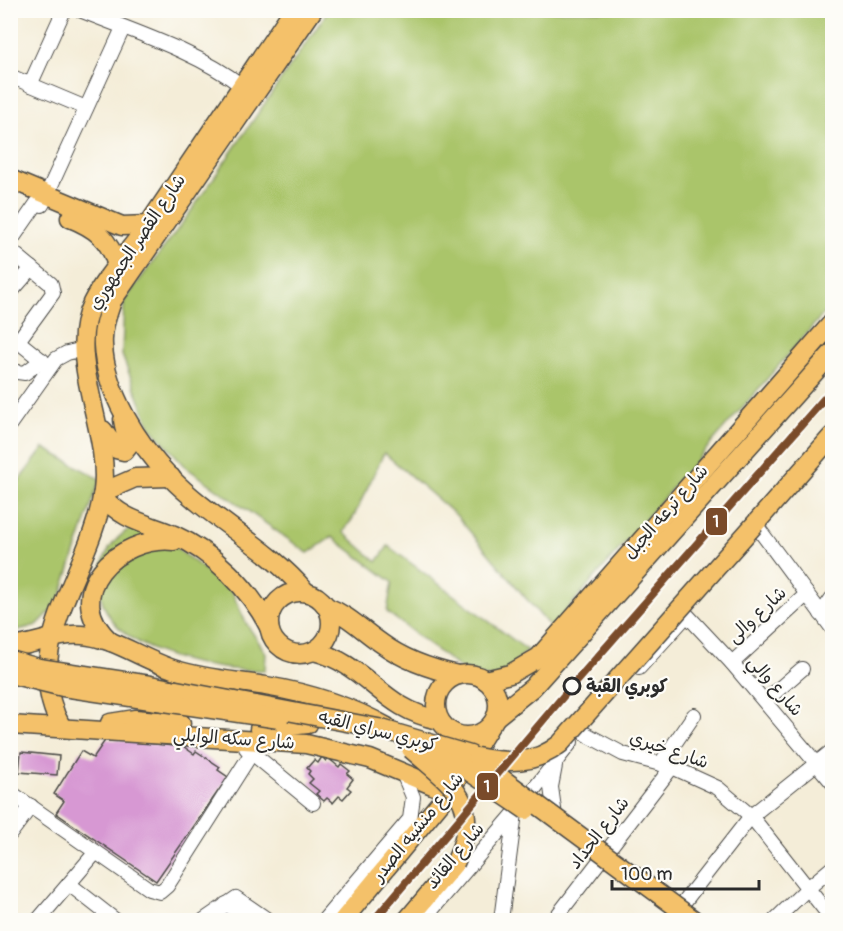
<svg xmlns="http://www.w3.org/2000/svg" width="843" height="931" viewBox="0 0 843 931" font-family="Pangolin,'Playpen Sans Arabic',sans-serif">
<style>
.green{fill:#aac56b;stroke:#6a784b;stroke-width:1.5}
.building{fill:#d798d3}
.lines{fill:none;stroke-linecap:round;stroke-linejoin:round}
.minor-casing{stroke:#494845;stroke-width:16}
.major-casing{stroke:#494845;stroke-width:21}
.minor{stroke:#fff;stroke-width:14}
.major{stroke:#f4c16a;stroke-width:18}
.major-bridge-casing{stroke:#494845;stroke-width:21;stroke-linecap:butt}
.major-bridge{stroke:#f4c16a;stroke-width:18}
.metro-1-casing{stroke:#fdfcf7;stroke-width:12}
.metro-1{stroke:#7a4b2a;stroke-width:8}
.stop-dot{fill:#fdfcf7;stroke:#2b2b2b;stroke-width:3}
.labels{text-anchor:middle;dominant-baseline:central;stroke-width:4.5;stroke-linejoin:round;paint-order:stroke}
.street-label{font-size:18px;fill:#2b2b2b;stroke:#fdfcf7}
.stop-label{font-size:18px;font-weight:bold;fill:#2b2b2b;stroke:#fdfcf7;text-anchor:start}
.line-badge{stroke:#fdfcf7;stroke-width:2}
.badge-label{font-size:16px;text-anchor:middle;font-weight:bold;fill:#fff}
</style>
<rect width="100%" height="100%" fill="#fdfcf7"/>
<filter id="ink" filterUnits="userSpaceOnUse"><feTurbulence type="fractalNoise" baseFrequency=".0167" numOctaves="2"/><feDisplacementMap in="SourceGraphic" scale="12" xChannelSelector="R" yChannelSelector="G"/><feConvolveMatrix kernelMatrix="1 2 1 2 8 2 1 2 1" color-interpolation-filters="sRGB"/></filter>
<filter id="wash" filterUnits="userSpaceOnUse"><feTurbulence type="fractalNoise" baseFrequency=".008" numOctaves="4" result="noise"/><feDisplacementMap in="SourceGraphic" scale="24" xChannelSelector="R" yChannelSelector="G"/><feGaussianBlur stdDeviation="1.35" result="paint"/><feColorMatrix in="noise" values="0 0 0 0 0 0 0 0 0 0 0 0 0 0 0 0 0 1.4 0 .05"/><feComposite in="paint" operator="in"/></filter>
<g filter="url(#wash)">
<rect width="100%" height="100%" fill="#f4edd8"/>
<g class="green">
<path d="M328 11H832V304L551 628 456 515 384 453 353 518 343 532 377 562 388 546 527 650 501 678 470 676 387 612 392 582 332 537 308 553 187 468 150 427 122 355 124 301 189 214Z"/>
<path d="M44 448 100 479 58 604 37 625 11 632 10 492Z"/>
<path d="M132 527 153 530 231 590 246 623 266 653 265 670C211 672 94 652 100 579 102 555 112 540 132 527Z"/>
</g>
<g id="blocks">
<g class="building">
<path d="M106 739 184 747 194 754 196 751 220 767 218 770 228 777 156 881 56 813 64 801 54 794 81 751 93 758Z"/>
<path d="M21 752 59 756 57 775 19 772Z"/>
<path d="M322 757 326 761 328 758 339 767 341 764 350 771 347 774 353 779 347 787 351 790 343 799 339 796 333 803 327 798 324 801 316 794 319 791 309 783 313 779 308 774 310 771 307 768 314 760 318 763Z"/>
</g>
</g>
</g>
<g filter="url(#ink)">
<use href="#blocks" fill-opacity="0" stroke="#494845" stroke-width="1.5"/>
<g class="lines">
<defs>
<g id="minor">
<path d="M80 10C132 31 198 52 242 86"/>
<path d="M10 76 86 108"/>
<path d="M30 85 64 10"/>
<path d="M42 205 123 28"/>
<path d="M10 242 37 203"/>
<path d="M10 250 51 284 53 293 18 341"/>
<path d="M10 293 32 268"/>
<path d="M10 335 50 367"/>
<path d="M10 371 25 373 42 360"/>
<path d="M10 424 56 359 67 353 84 349"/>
<path d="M755 524 832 628"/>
<path d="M821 614 832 598"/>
<path d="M732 663 807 594"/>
<path d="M639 668 687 615 732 663 832 782"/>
<path d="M765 701 802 669"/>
<path d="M580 731 623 754 672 767 718 788 751 816 832 919"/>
<path d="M246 748 313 803"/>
<path d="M661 763 694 715"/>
<path d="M10 792 149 889 160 892 167 886 251 754"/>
<path d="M555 816 551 787 555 766"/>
<path d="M10 834 31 806"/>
<path d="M69 884 115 920"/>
<path d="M226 904 250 920"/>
<path d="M38 920 96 852"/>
<path d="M204 920 236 898 268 920"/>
<path d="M324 920 410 819 413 797 402 771"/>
<path d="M423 920 520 807 571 742"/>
<path d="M501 920 515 813"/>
<path d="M554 920 672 767"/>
<path d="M670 920 751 816 832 751"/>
<path d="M775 920 808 888 832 868"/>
</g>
<g id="major">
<path d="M10 179 122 226 148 225"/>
<path d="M70 218C95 228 110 239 117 266"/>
<path d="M103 430 116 449 124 451 128 446 123 420"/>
<path d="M103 492 135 478 171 477"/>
<path d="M102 496C123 521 146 523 174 535 213 552 250 589 269 627"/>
<path d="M755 524 832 436"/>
<circle cx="300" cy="623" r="31"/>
<path d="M306 592C267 546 212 520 170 477 138 444 105 392 103 345 102 329 107 316 112 301L313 10"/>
<path d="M327 607C348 615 362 630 381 643 404 660 430 669 458 675"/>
<path d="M111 642C57 594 118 535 174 541"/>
<path d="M10 647C35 645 57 633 82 635 113 637 145 661 176 670 205 679 236 681 266 686 308 693 350 706 387 727"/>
<path d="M314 651C368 665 381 709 439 720"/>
<circle cx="467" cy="705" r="31"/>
<path d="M485 680 510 674 539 657 832 323"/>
<path d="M496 717 533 687 832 353"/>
<path d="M110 723 135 719 181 723"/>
<path d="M10 725 306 744 370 759 449 792"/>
<path d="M62 728C16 647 93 570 103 491 111 430 65 358 92 303 107 273 132 249 150 222 198 152 245 81 293 10"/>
<path d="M259 729 308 724"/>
<path d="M343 920 449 792 488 729"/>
<path d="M407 920 455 863"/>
</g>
</defs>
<use href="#minor" class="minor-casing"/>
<use href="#major" class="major-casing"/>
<use href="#minor" class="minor"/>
<use href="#major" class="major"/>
<defs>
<g id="major-bridge">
<path d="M10 660 39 668 150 685 378 728 470 755 694 920"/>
<path d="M10 674 63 687 279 719"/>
<path d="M411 749C453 786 484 802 455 863"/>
<path d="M431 756 464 768 526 810"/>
<path d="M477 757C509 763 534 765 560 744L755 524"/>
</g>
</defs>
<use href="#major-bridge" class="major-bridge-casing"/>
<use href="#major-bridge" class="major-bridge"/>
<defs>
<path id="metro-1" d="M374 920 572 686 832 390"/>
</defs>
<use href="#metro-1" class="metro-1-casing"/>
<use href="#metro-1" class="metro-1"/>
</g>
</g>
<circle class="stop-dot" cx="572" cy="686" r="8"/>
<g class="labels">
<g class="street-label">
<text transform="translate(137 242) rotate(-56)">شارع القصر الجمهوري</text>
<text transform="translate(666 512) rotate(-49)">شارع ترعه الجبل</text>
<text transform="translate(757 615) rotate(-43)">شارع والى</text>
<text transform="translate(775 686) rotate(49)">شارع والي</text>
<text transform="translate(378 731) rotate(14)">كوبري سراي القبه</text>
<text transform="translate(234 739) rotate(4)">شارع سكه الوايلي</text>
<text transform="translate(669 750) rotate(19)">شارع خيري</text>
<text transform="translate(418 827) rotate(-51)">شارع منشيه الصدر</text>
<text transform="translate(599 833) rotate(-52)">شارع الحداد</text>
<text transform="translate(455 856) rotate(-50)">شارع القائد</text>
</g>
<g class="stop-label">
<text x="586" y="686">كوبري القبة</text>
</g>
</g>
<g class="line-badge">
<rect x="705" y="507" width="23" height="29" rx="6" fill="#7a4b2a"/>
<rect x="476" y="772" width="23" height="29" rx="6" fill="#7a4b2a"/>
</g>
<g class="badge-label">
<text x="716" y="527">1</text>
<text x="487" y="792">1</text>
</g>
<rect width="843" height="931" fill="none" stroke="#fdfcf7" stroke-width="36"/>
<path d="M612 880v9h147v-9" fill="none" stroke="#2b2b2b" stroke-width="3"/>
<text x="621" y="880" font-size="18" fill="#2b2b2b" stroke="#fdfcf7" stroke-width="4.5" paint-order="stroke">100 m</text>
</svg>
